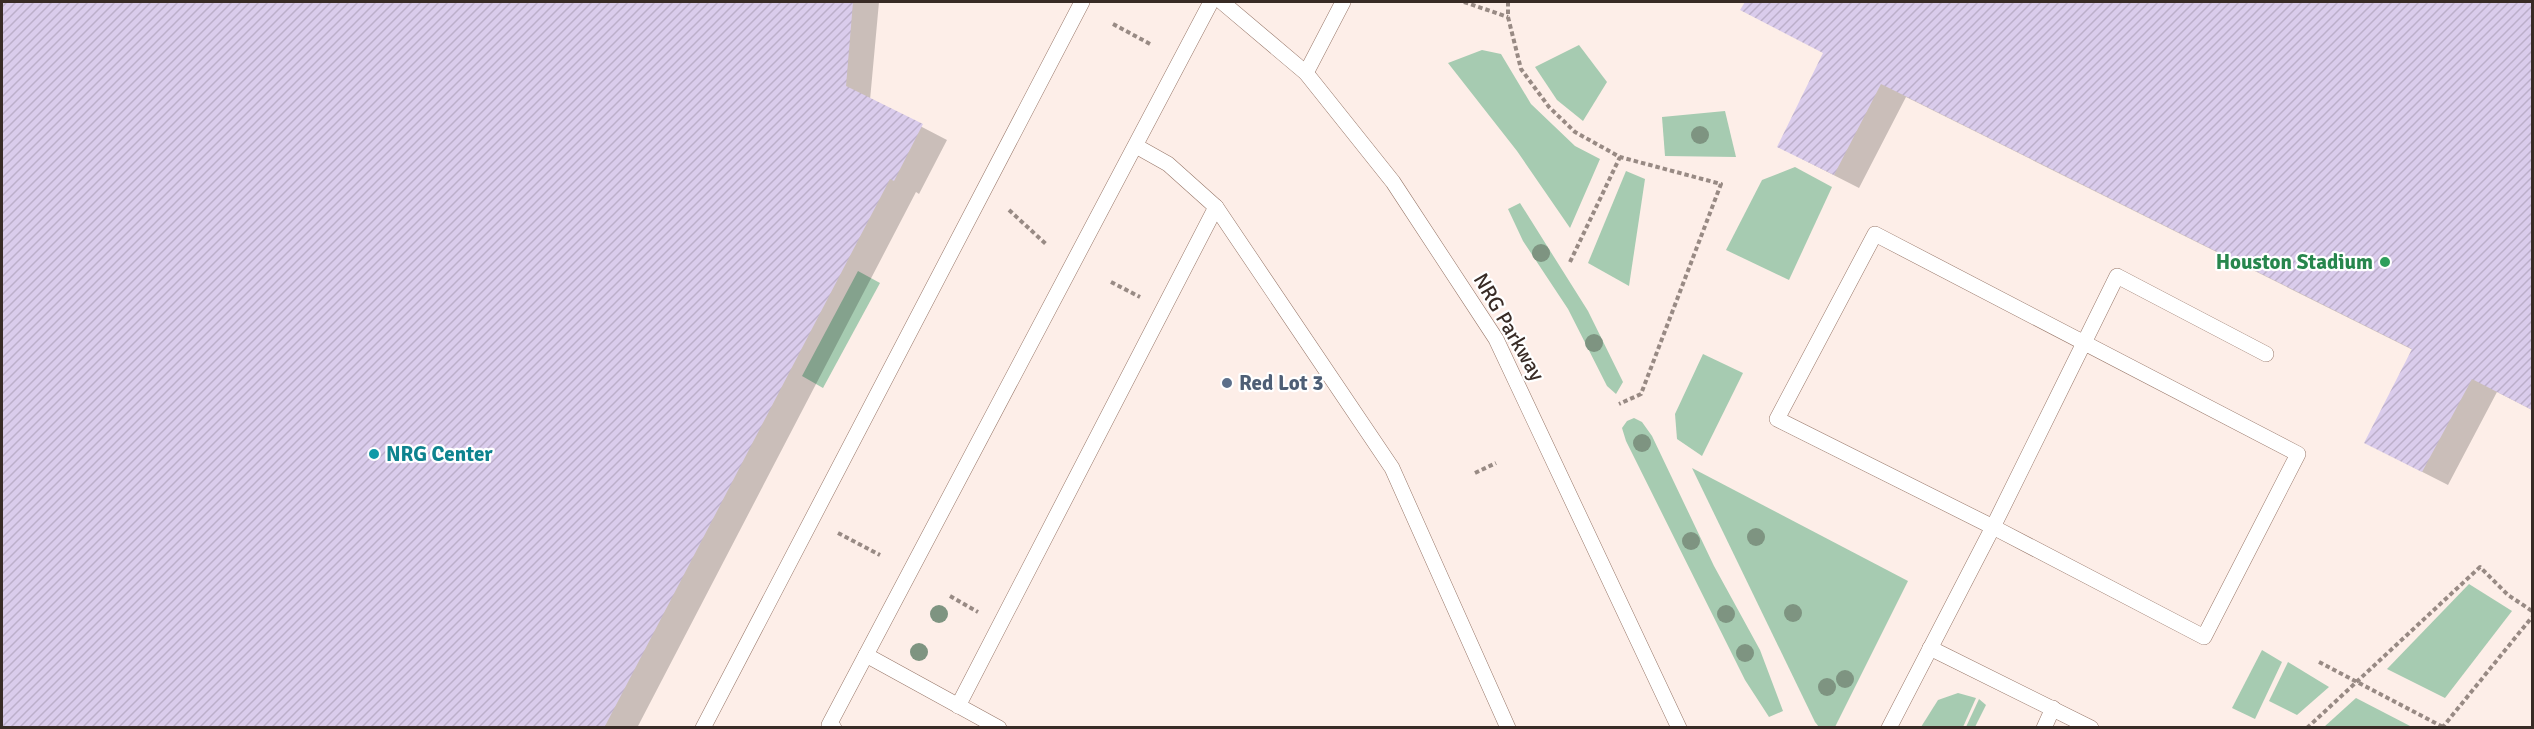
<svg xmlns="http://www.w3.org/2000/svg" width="2534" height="729" viewBox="0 0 2534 729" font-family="Signika,sans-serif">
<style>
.green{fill:#a6cbb1}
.shadow{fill:#0003}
.building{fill:url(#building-hatch)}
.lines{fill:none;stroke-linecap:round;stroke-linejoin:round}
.service-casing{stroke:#977668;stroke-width:16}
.path{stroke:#988a84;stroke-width:4;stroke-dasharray:4.5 3;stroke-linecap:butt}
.service{stroke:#fff;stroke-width:15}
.tree{fill:#7e9481}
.leisure-dot{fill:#2e9e5b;stroke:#fff;stroke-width:2}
.service-dot{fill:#5c6f8a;stroke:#fff;stroke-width:2}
.culture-dot{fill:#0f9aa8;stroke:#fff;stroke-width:2}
.labels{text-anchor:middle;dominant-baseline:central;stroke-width:4.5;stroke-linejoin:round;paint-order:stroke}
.leisure-label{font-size:21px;font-weight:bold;fill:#27864d;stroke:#fff;text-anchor:end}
.street-label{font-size:21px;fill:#382b25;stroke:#fff}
.service-label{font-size:21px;font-weight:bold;fill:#4e5e75;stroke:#fff;text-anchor:start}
.culture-label{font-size:21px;font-weight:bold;fill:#0d838f;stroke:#fff;text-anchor:start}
</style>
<defs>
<pattern id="building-hatch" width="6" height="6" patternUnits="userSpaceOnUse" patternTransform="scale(1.5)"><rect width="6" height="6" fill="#daccec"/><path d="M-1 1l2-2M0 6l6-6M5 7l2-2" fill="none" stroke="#bcafca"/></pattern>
</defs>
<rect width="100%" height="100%" fill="#fdeee8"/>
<g class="green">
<path d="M1579 45 1607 82 1583 121 1557 100 1535 67Z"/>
<path d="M1482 50 1501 54 1531 104 1575 146 1600 159 1570 228 1517 151 1448 63Z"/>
<path d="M1725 111 1736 157 1665 156 1662 117Z"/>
<path d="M1795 167 1832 187 1789 280 1726 250 1762 180Z"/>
<path d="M1626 171 1645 179 1629 286 1588 263Z"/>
<path d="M1520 203 1588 311 1623 382 1616 394 1607 386 1568 309 1523 241 1508 209Z"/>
<path d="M858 271 880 283 823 388 802 376Z"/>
<path d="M1703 354 1743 373 1702 456 1677 439 1675 414Z"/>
<path d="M1634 418 1642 422 1652 436 1714 566 1760 650 1783 711 1769 717 1745 680 1626 441 1622 428 1627 421Z"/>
<path d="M1692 468 1908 581 1835 727H1819L1815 722Z"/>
<path d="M2469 584 2512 611 2445 698 2387 669Z"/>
<path d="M2262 650 2282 662 2255 719 2232 708Z"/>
<path d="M2288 662 2329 687 2297 715 2269 701Z"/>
<path d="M1958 693 1976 698 1963 727H1921L1938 700Z"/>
<path d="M2356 698 2412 727H2324Z"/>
<path d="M1979 699 1986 705 1975 727H1966Z"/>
</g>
<g class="shadow">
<path d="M2 2H879L870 100 947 140 919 194 916 192 637 728H2Z"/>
<path d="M1746 2H2532V410L2497 392 2448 485 2391 456 2413 350 1906 97 1859 188 1804 160 1779 146 1824 53 1742 9Z"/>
</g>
<g class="building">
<path d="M2 2H853L846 86 923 124 894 181 890 179 604 728H2Z"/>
<path d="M1745 2H2532V410L2472 379 2422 472 2364 443 2412 349 1881 84 1834 175 1777 147 1823 53 1740 10Z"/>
</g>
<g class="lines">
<defs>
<g id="service">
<path d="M1222 2 1306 73 1393 182 1496 339 1679 728"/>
<path d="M1306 73 1343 2"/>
<path d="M1136 146 1168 164 1216 207 1392 468 1508 728"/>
<path d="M1930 648 2091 728"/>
<path d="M866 655 999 728"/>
<path d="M958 706 1216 207"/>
<path d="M703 728 1082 2"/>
<path d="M834 728 829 725 1211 2"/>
<path d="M1889 728 1993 527 2204 637 2298 454 1875 234 1777 419 1993 527C2034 443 2076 360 2117 276L2266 354"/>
<path d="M2044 728 2053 708"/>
</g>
</defs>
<use href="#service" class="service-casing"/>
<g class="path">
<path d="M1464 2 1508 17"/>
<path d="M1508 2V17L1521 69 1549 107 1575 132 1620 157 1721 184 1641 394 1619 404"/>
<path d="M1113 24 1152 45"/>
<path d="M1009 210 1047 245"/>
<path d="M1570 262 1620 157"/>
<path d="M1111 282 1140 297"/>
<path d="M1475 473 1496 463"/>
<path d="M838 533 880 555"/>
<path d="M950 596 978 612"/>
<path d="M2319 662 2443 727"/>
<path d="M2307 728 2480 567 2508 595 2532 611"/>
<path d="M2442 728 2532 617"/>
</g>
<use href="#service" class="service"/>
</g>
<g class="tree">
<circle cx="1700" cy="135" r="9"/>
<circle cx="1541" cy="253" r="9"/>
<circle cx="1594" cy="343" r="9"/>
<circle cx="1642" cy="443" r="9"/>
<circle cx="1756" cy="537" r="9"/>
<circle cx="1691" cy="541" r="9"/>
<circle cx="1793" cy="613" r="9"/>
<circle cx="939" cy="614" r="9"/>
<circle cx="1726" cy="614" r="9"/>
<circle cx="919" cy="652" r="9"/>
<circle cx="1745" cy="653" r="9"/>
<circle cx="1845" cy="679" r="9"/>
<circle cx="1827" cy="687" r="9"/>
</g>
<circle class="leisure-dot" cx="2385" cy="262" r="6"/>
<circle class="service-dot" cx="1227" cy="383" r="6"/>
<circle class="culture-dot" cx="374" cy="454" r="6"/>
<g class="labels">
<g class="leisure-label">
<text x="2373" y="262">Houston Stadium</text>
</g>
<g class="street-label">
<text transform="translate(1509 327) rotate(60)">NRG Parkway</text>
</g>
<g class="service-label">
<text x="1239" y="383">Red Lot 3</text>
</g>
<g class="culture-label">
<text x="386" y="454">NRG Center</text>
</g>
</g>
<rect width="2534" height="729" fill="none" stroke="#382b25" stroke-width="6"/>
</svg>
